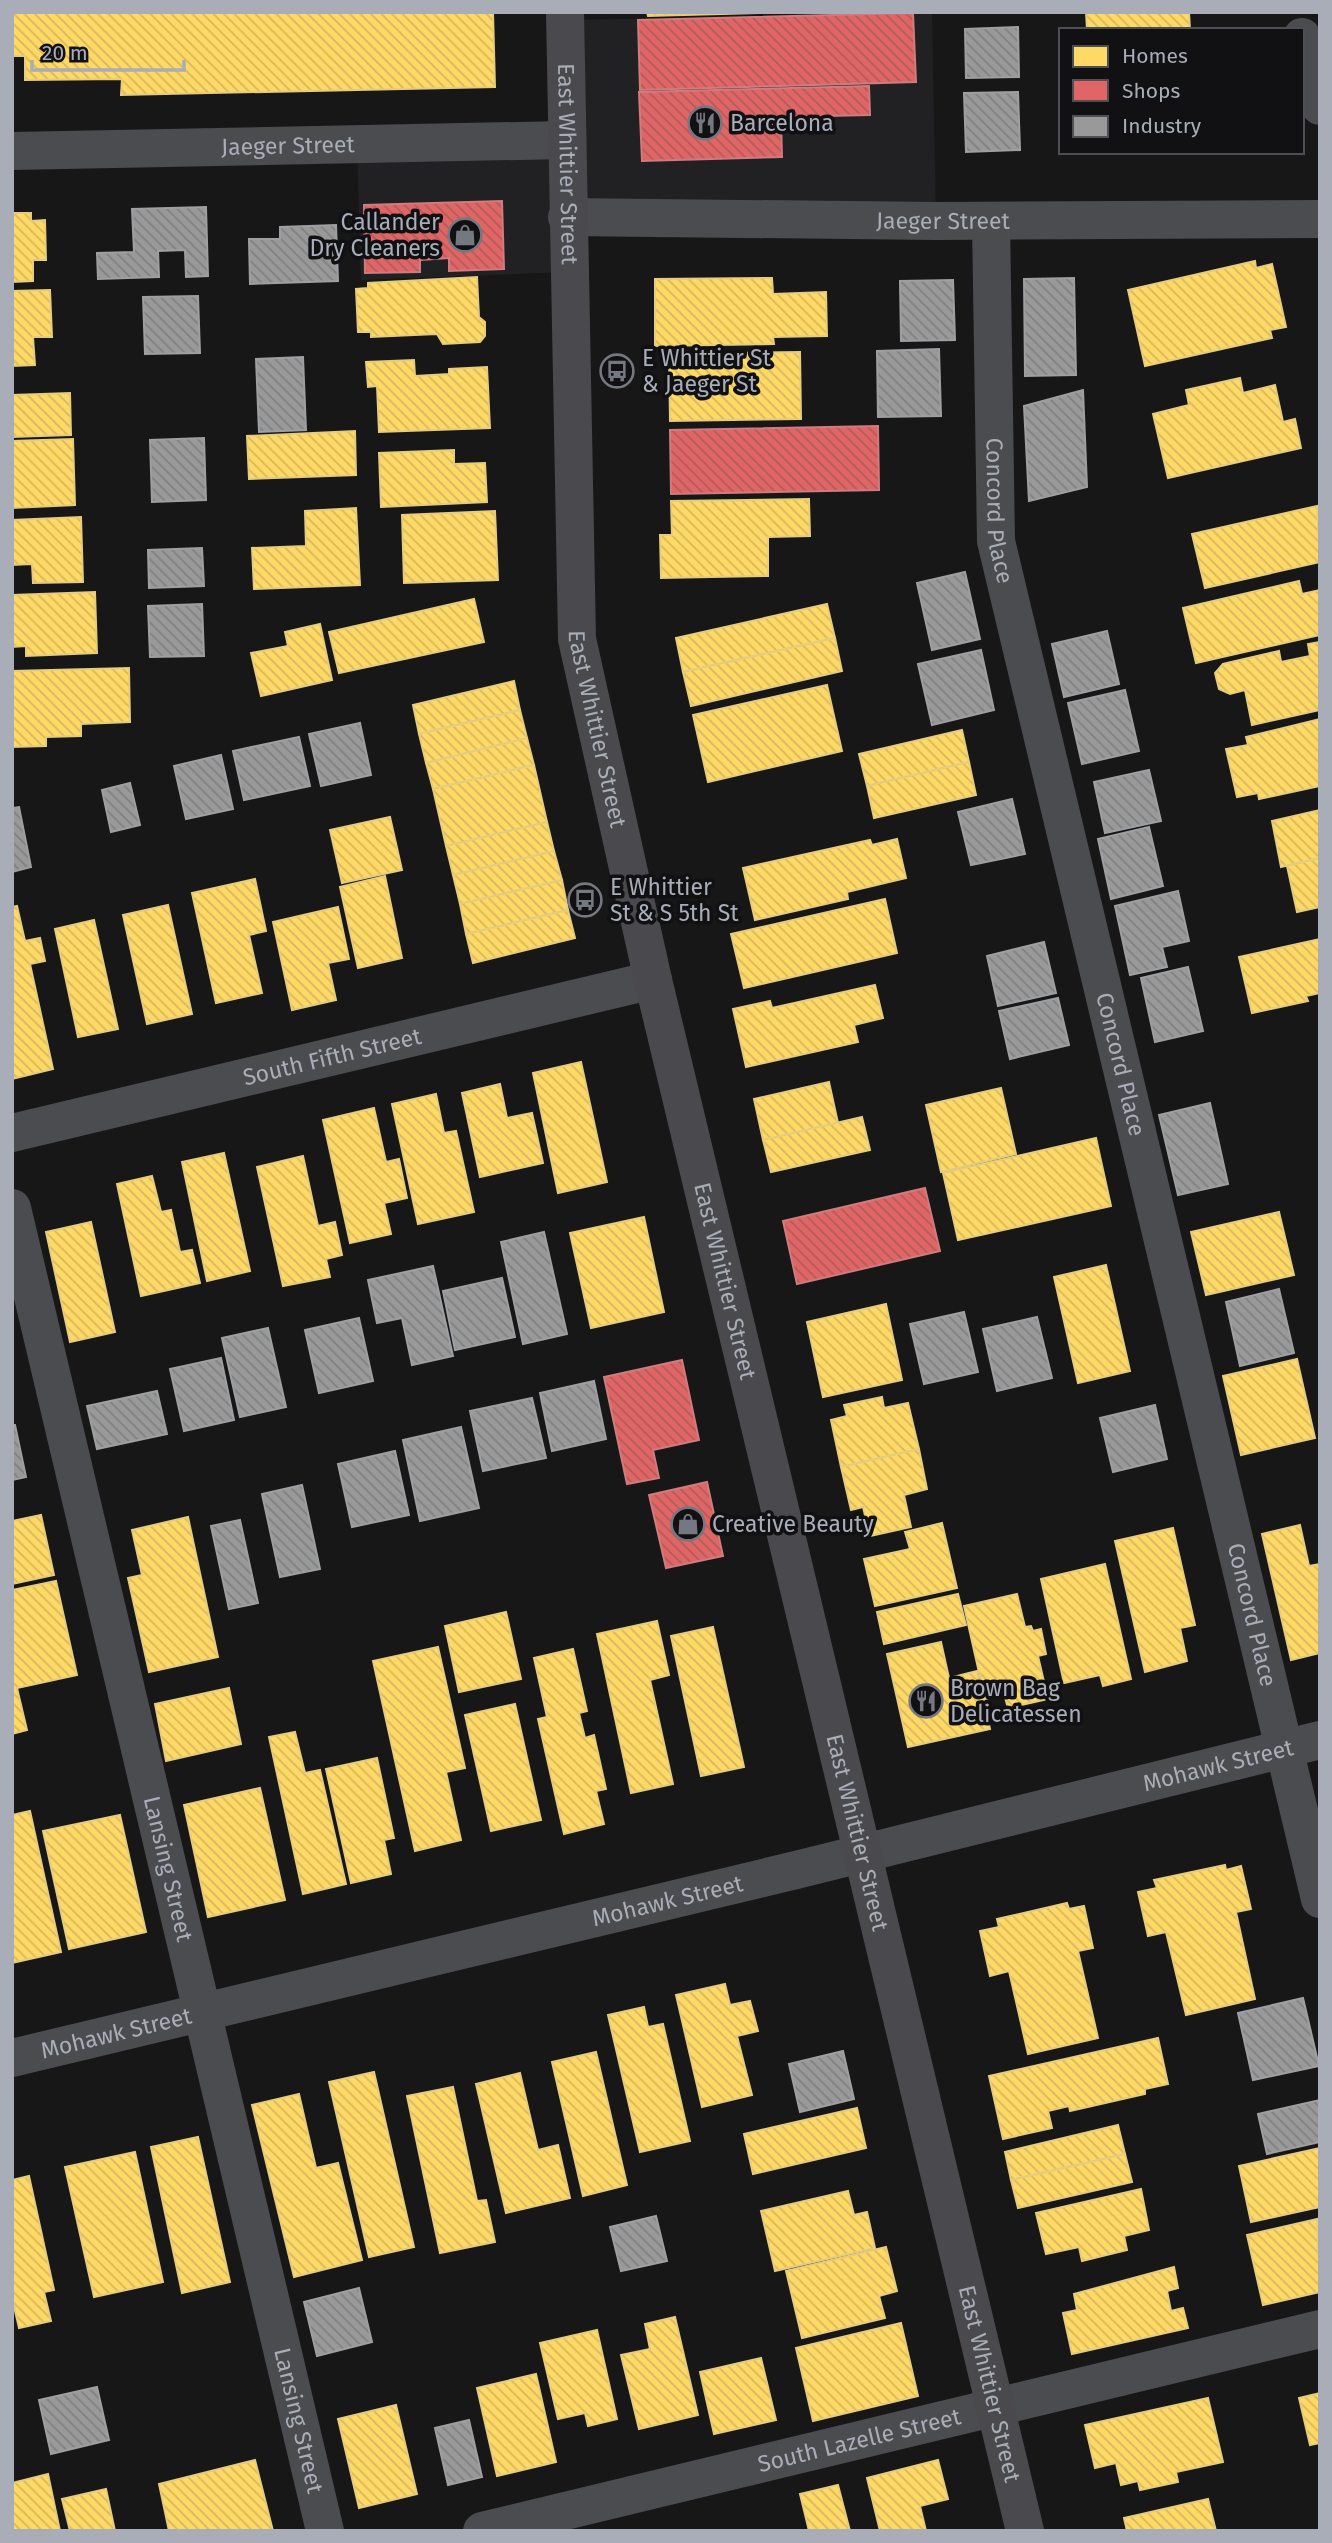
<svg xmlns="http://www.w3.org/2000/svg" width="1332" height="2543" viewBox="0 0 1332 2543" font-family="'Fira Sans',sans-serif">
<style>
.built{fill:#212123}
.homes{fill:url(#homes-back-hatch);stroke:#e5cc7f;stroke-width:2}
.shops{fill:url(#shops-back-hatch);stroke:#cf7b7f;stroke-width:2}
.industry{fill:url(#industry-back-hatch);stroke:#9e9fa2;stroke-width:2}
.lines{fill:none;stroke-linecap:round;stroke-linejoin:round}
.street{stroke:#4b4c50;stroke-width:38}
.secondary{stroke:#4a4a4e;stroke-width:38}
.labels{text-anchor:middle;dominant-baseline:central;stroke-width:7;stroke-linejoin:round;paint-order:stroke}
.poi-label{font-size:23px;fill:#a8adb8;stroke:#111113;text-anchor:start}
.street-label{font-size:23px;fill:#a8adb8;stroke:#111113}
</style>
<defs>
<pattern id="homes-back-hatch" width="6" height="6" patternUnits="userSpaceOnUse" patternTransform="scale(1.75)"><rect width="6" height="6" fill="#ffd966"/><path d="M-1 5l2 2M0 0l6 6M5-1l2 2" fill="none" stroke="#d6b85d"/></pattern>
<pattern id="shops-back-hatch" width="6" height="6" patternUnits="userSpaceOnUse" patternTransform="scale(1.75)"><rect width="6" height="6" fill="#e06666"/><path d="M-1 5l2 2M0 0l6 6M5-1l2 2" fill="none" stroke="#b45a5a"/></pattern>
<pattern id="industry-back-hatch" width="6" height="6" patternUnits="userSpaceOnUse" patternTransform="scale(1.75)"><rect width="6" height="6" fill="#999"/><path d="M-1 5l2 2M0 0l6 6M5-1l2 2" fill="none" stroke="#7f8080"/></pattern>
</defs>
<rect width="100%" height="100%" fill="#171717"/>
<path class="built" d="M932 13 936 221 568 217V272L361 280 357 144 566 140 565 20Z"/>
<g class="homes">
<path d="M12 12H493L495 87 121 95 122 79 25 80V56H12Z"/>
<path d="M647 12H758V13L648 16Z"/>
<path d="M1086 12H1189L1190 30H1087Z"/>
<path d="M12 213H31V221L45 220 46 260H33V281L12 282Z"/>
<path d="M1255 261 1256 268 1272 264 1286 327 1270 330 1272 338 1145 366 1128 290Z"/>
<path d="M477 277 479 317 485 322V336L480 342 443 344 437 334 371 337V332H358L356 289 368 288V283Z"/>
<path d="M772 278 773 294 826 292 827 336 773 337 774 344 655 346V279Z"/>
<path d="M50 290 52 337H33L35 365 12 366V291Z"/>
<path d="M800 352 801 419 670 421 669 354Z"/>
<path d="M414 360 415 376 449 374V369L487 367 490 428 379 432 377 386 368 387 366 362Z"/>
<path d="M1240 378 1243 393 1275 385 1283 422 1295 419 1301 448 1168 478 1153 414 1189 405 1186 390Z"/>
<path d="M70 393 71 435 12 437V395Z"/>
<path d="M355 431 356 475 249 479 247 436Z"/>
<path d="M73 439 75 505 12 508V441Z"/>
<path d="M454 450V464L485 463 487 502 381 507 379 453Z"/>
<path d="M809 499 810 536 768 537V576L661 578 660 535H672L671 501Z"/>
<path d="M1317 506 1320 562 1205 588 1192 534Z"/>
<path d="M356 508 360 585 254 589 252 548 306 546 305 511Z"/>
<path d="M495 511 498 580 404 583 402 515Z"/>
<path d="M81 517 83 582 33 583 32 564 12 565V520Z"/>
<path d="M1299 581 1302 594 1320 590V635L1196 663 1183 608Z"/>
<path d="M95 592 97 653 26 656V646L12 647V595Z"/>
<path d="M474 599 484 642 339 673 329 632Z"/>
<path d="M827 604 835 638 683 672 676 638Z"/>
<path d="M320 624 332 680 261 696 251 653 288 646 285 632Z"/>
<path d="M835 638 842 671 691 706 683 672Z"/>
<path d="M1320 642V710L1252 725 1245 690 1230 694 1219 689 1215 673 1223 664 1279 651 1281 662 1310 656 1308 644Z"/>
<path d="M129 668 130 722 81 724V736L46 737V746L12 747V671Z"/>
<path d="M514 681 520 710 419 734 413 705Z"/>
<path d="M827 685 842 751 708 782 693 715Z"/>
<path d="M520 710 527 738 426 763 419 734Z"/>
<path d="M1320 719V786L1259 799 1258 793 1237 797 1226 749 1248 745 1246 737Z"/>
<path d="M962 730 969 762 867 786 859 754Z"/>
<path d="M527 738 534 765 433 789 426 763Z"/>
<path d="M969 762 976 795 874 818 867 786Z"/>
<path d="M534 765 547 822 446 846 433 789Z"/>
<path d="M1320 810V858L1281 867 1272 821Z"/>
<path d="M390 817 402 870 342 883 330 830Z"/>
<path d="M547 822 554 851 453 875 446 846Z"/>
<path d="M897 839 906 878 847 892 848 899 755 920 743 868 870 840 872 845Z"/>
<path d="M554 851 562 880 460 904 453 875Z"/>
<path d="M1320 858V907L1297 912 1287 866Z"/>
<path d="M385 876 402 958 358 968 340 887Z"/>
<path d="M255 879 266 931 249 935 262 993 216 1003 192 893Z"/>
<path d="M562 880 568 910 466 934 460 904Z"/>
<path d="M885 899 897 953 744 988 731 934Z"/>
<path d="M168 905 192 1014 147 1024 123 915Z"/>
<path d="M17 906 25 941 40 938 45 961 30 964 53 1069 12 1079V907Z"/>
<path d="M338 907 349 959 328 963 336 1000 292 1010 273 922Z"/>
<path d="M568 910 575 938 473 963 466 934Z"/>
<path d="M94 920 118 1029 78 1037 55 929Z"/>
<path d="M1320 939V993L1306 996 1308 1001 1252 1013 1239 957Z"/>
<path d="M875 985 883 1018 854 1025 858 1042 746 1067 733 1009 770 1001 772 1008Z"/>
<path d="M581 1062 607 1182 558 1193 533 1073Z"/>
<path d="M829 1082 838 1123 763 1140 754 1099Z"/>
<path d="M500 1084 507 1118 532 1113 543 1163 480 1177 462 1093Z"/>
<path d="M1001 1088 1016 1154 941 1172 926 1105Z"/>
<path d="M436 1094 444 1133 456 1131 474 1212 418 1224 392 1104Z"/>
<path d="M374 1108 386 1162 399 1159 407 1198 384 1203 391 1234 350 1243 323 1120Z"/>
<path d="M862 1117 870 1150 771 1172 763 1140Z"/>
<path d="M1096 1138 1111 1206 958 1240 943 1173Z"/>
<path d="M224 1153 250 1271 207 1281 182 1162Z"/>
<path d="M303 1156 318 1226 335 1222 342 1255 326 1259 330 1277 283 1286 257 1167Z"/>
<path d="M152 1176 161 1212 171 1210 180 1252 192 1250 200 1283 141 1296 117 1184Z"/>
<path d="M1279 1212 1294 1275 1206 1295 1191 1232Z"/>
<path d="M644 1217 664 1312 591 1328 570 1233Z"/>
<path d="M91 1222 115 1332 70 1342 46 1232Z"/>
<path d="M1106 1265 1130 1371 1078 1383 1054 1277Z"/>
<path d="M886 1304 902 1380 823 1397 807 1322Z"/>
<path d="M1297 1359 1315 1438 1241 1455 1223 1376Z"/>
<path d="M882 1397 884 1408 908 1403 919 1449 841 1467 831 1420 847 1416 844 1405Z"/>
<path d="M919 1449 927 1489 904 1495 911 1527 870 1536 863 1507 851 1510 841 1467Z"/>
<path d="M41 1515 54 1575 12 1584V1521Z"/>
<path d="M188 1517 218 1657 149 1672 128 1578 142 1575 132 1530Z"/>
<path d="M942 1523 957 1588 875 1606 864 1559 910 1549 905 1532Z"/>
<path d="M1300 1525 1309 1566 1320 1564V1653L1291 1660 1262 1534Z"/>
<path d="M1173 1528 1195 1625 1180 1628 1187 1661 1145 1672 1115 1541Z"/>
<path d="M1105 1564 1131 1679 1103 1686 1100 1675 1064 1683 1041 1579Z"/>
<path d="M56 1581 77 1675 17 1688 27 1730 12 1734V1590Z"/>
<path d="M958 1594 966 1625 884 1644 877 1612Z"/>
<path d="M1017 1594 1025 1627 1031 1626 1033 1631 1041 1629 1046 1654 1038 1656 1048 1699 1008 1708 1004 1694 985 1699 964 1606Z"/>
<path d="M506 1612 521 1679 459 1692 445 1626Z"/>
<path d="M657 1621 669 1675 650 1680 673 1784 631 1793 597 1634Z"/>
<path d="M713 1627 744 1767 701 1776 671 1636Z"/>
<path d="M941 1642 949 1678 977 1671 990 1729 908 1747 887 1654Z"/>
<path d="M438 1647 465 1768 446 1772 461 1840 415 1851 373 1661Z"/>
<path d="M573 1649 587 1711 579 1713 585 1738 594 1735 606 1789 596 1791 604 1824 564 1834 538 1719 547 1717 534 1658Z"/>
<path d="M229 1688 241 1744 166 1761 155 1704Z"/>
<path d="M515 1704 541 1820 491 1831 465 1715Z"/>
<path d="M295 1732 305 1773 320 1770 346 1884 303 1894 269 1737Z"/>
<path d="M377 1758 394 1838 384 1840 391 1874 351 1883 326 1769Z"/>
<path d="M260 1788 285 1900 208 1917 184 1805Z"/>
<path d="M30 1811 61 1952 12 1963V1815Z"/>
<path d="M120 1815 146 1932 69 1949 43 1831Z"/>
<path d="M1225 1865 1226 1870 1241 1866 1251 1909 1236 1912 1255 1999 1186 2015 1166 1932 1148 1936 1138 1892 1157 1888 1154 1880Z"/>
<path d="M1067 1903 1069 1909 1084 1906 1093 1948 1078 1951 1098 2038 1028 2054 1009 1971 990 1976 980 1931 999 1927 997 1919Z"/>
<path d="M725 1984 730 2005 750 2001 758 2031 737 2036 752 2095 702 2107 676 1995Z"/>
<path d="M644 2007 648 2027 663 2024 690 2141 640 2152 608 2015Z"/>
<path d="M1158 2038 1168 2084 1145 2089V2094L1070 2111 1069 2106 1048 2111 1052 2128 1003 2139 989 2076Z"/>
<path d="M596 2052 627 2185 583 2196 552 2062Z"/>
<path d="M374 2072 414 2247 369 2257 329 2082Z"/>
<path d="M520 2073 538 2150 558 2145 570 2198 506 2213 476 2084Z"/>
<path d="M453 2087 477 2201 486 2200 495 2242 440 2253 407 2096Z"/>
<path d="M299 2094 316 2168 338 2163 362 2260 294 2277 252 2105Z"/>
<path d="M857 2108 866 2148 753 2174 744 2134Z"/>
<path d="M1118 2125 1125 2154 1011 2180 1005 2152Z"/>
<path d="M198 2137 230 2282 182 2293 151 2147Z"/>
<path d="M1320 2148V2207L1251 2222 1239 2166Z"/>
<path d="M135 2152 163 2282 94 2297 65 2167Z"/>
<path d="M1125 2154 1132 2182 1018 2208 1011 2180Z"/>
<path d="M29 2176 54 2290 44 2292 51 2321 19 2328 12 2298V2180Z"/>
<path d="M1141 2189 1149 2230 1124 2236 1127 2250 1082 2261 1079 2247 1046 2254 1036 2213Z"/>
<path d="M848 2191 854 2215 867 2212 875 2248 775 2271 761 2211Z"/>
<path d="M1317 2219 1320 2292 1263 2305 1247 2235Z"/>
<path d="M886 2247 897 2291 879 2296 885 2318 802 2338 786 2271Z"/>
<path d="M1174 2267 1178 2288 1167 2291 1171 2311 1183 2308 1188 2328 1072 2354 1063 2313 1077 2310 1074 2294Z"/>
<path d="M675 2317 698 2415 639 2429 621 2355 650 2349 645 2324Z"/>
<path d="M901 2323 918 2396 813 2421 796 2348Z"/>
<path d="M597 2330 617 2419 588 2426 585 2413 558 2419 540 2343Z"/>
<path d="M761 2358 776 2420 714 2434 700 2372Z"/>
<path d="M536 2374 556 2462 497 2476 477 2388Z"/>
<path d="M1320 2393V2443L1310 2445 1299 2398Z"/>
<path d="M1208 2398 1223 2462 1176 2472 1178 2482 1140 2490 1138 2481 1121 2485 1116 2463 1095 2468 1085 2425Z"/>
<path d="M396 2405 417 2494 359 2508 338 2419Z"/>
<path d="M255 2460 273 2531H169L159 2484Z"/>
<path d="M938 2460 948 2499 920 2506 926 2531H880L867 2478Z"/>
<path d="M48 2474 60 2531H12V2483Z"/>
<path d="M838 2485 850 2531H809L800 2494Z"/>
<path d="M106 2489 115 2531H70L62 2499Z"/>
<path d="M1208 2499 1216 2531H1127L1124 2518Z"/>
</g>
<g class="shops">
<path d="M913 13 916 82 640 90 638 20Z"/>
<path d="M869 86 870 115 781 117 782 157 642 161 639 92Z"/>
<path d="M502 201 504 269 449 271V258L420 260V272L365 273 364 205Z"/>
<path d="M878 426 879 490 671 494 670 430Z"/>
<path d="M925 1188 940 1251 797 1284 783 1221Z"/>
<path d="M682 1360 699 1440 653 1450 659 1478 627 1484 604 1377Z"/>
<path d="M707 1482 723 1556 666 1568 649 1495Z"/>
</g>
<g class="industry">
<path d="M1018 27 1019 77 966 78 965 29Z"/>
<path d="M1018 92 1020 150 966 152 964 93Z"/>
<path d="M206 207 208 276 186 277 185 250 158 251 159 277 98 279 97 253 134 252 132 209Z"/>
<path d="M336 225 338 281 250 284 249 239H280V227Z"/>
<path d="M1074 278 1076 375 1025 376 1024 279Z"/>
<path d="M953 280 955 340 901 341 900 281Z"/>
<path d="M198 296 200 353 145 354 143 297Z"/>
<path d="M939 349 941 416 878 417 877 351Z"/>
<path d="M303 357 306 430 259 432 256 359Z"/>
<path d="M1083 390 1087 487 1029 501 1024 406Z"/>
<path d="M204 438 206 500 152 502 150 440Z"/>
<path d="M202 548 204 586 149 588 148 550Z"/>
<path d="M965 572 980 639 932 650 917 583Z"/>
<path d="M202 604 204 656 150 657 148 606Z"/>
<path d="M1107 631 1119 684 1064 697 1052 644Z"/>
<path d="M981 650 994 710 932 725 918 664Z"/>
<path d="M1125 690 1139 751 1082 764 1068 703Z"/>
<path d="M360 723 371 775 321 786 309 734Z"/>
<path d="M299 737 310 786 244 800 233 751Z"/>
<path d="M221 755 233 809 186 819 174 766Z"/>
<path d="M1149 770 1161 821 1105 833 1094 782Z"/>
<path d="M130 783 140 825 111 832 102 790Z"/>
<path d="M1012 799 1025 854 971 865 958 812Z"/>
<path d="M19 807 31 867 12 872V808Z"/>
<path d="M1149 827 1163 886 1111 899 1098 839Z"/>
<path d="M1178 891 1189 941 1162 947 1167 967 1130 975 1115 906Z"/>
<path d="M1044 942 1056 993 998 1006 987 956Z"/>
<path d="M1188 967 1203 1031 1155 1042 1141 978Z"/>
<path d="M1058 998 1069 1045 1010 1059 999 1011Z"/>
<path d="M1210 1103 1228 1184 1178 1195 1159 1115Z"/>
<path d="M544 1232 567 1334 523 1344 501 1242Z"/>
<path d="M433 1266 453 1356 412 1365 402 1318 377 1323 368 1280Z"/>
<path d="M502 1278 515 1337 455 1350 443 1291Z"/>
<path d="M1279 1289 1294 1353 1240 1366 1226 1302Z"/>
<path d="M964 1312 978 1372 924 1384 910 1324Z"/>
<path d="M1037 1317 1052 1378 997 1391 983 1329Z"/>
<path d="M359 1318 373 1381 319 1393 305 1330Z"/>
<path d="M268 1328 286 1407 240 1417 222 1338Z"/>
<path d="M221 1358 234 1420 184 1431 170 1369Z"/>
<path d="M594 1381 606 1439 552 1451 540 1393Z"/>
<path d="M157 1391 167 1434 97 1449 87 1406Z"/>
<path d="M532 1398 546 1458 483 1471 470 1411Z"/>
<path d="M1155 1405 1167 1459 1113 1472 1100 1418Z"/>
<path d="M12 1425H15L26 1477 12 1480Z"/>
<path d="M461 1427 479 1508 420 1521 403 1440Z"/>
<path d="M395 1451 409 1515 352 1527 338 1464Z"/>
<path d="M302 1485 320 1569 280 1577 262 1494Z"/>
<path d="M240 1520 258 1603 229 1609 211 1526Z"/>
<path d="M1303 1998 1319 2066 1253 2080 1238 2013Z"/>
<path d="M843 2051 854 2099 800 2112 789 2064Z"/>
<path d="M1320 2100V2142L1267 2154 1258 2114Z"/>
<path d="M656 2216 667 2261 621 2271 610 2227Z"/>
<path d="M359 2288 372 2342 317 2356 304 2302Z"/>
<path d="M97 2387 109 2440 51 2454 39 2400Z"/>
<path d="M469 2420 482 2477 448 2485 435 2428Z"/>
</g>
<g class="lines">
<g class="street">
<path d="M1302 37 1320 106"/>
<path id="s1" d="M12 151 566 140"/>
<path id="s2" d="M567 217 936 221 1320 219"/>
<path id="s3" d="M991 221 996 541 1320 1899"/>
<path id="s4" d="M12 1133 653 980"/>
<path id="s5" d="M12 1208 325 2531"/>
<path id="s6" d="M12 2058 796 1870 1320 1740"/>
<path id="s7" d="M482 2531 1320 2329"/>
</g>
<path class="secondary" id="s8" d="M565 12 577 639 653 980 1025 2531"/>
</g>
<defs>
<symbol id="restaurant-ring" viewBox="-11 -11 22 22"><circle r="9.5" fill="#111113" stroke="#757880" stroke-width="1.5"/><path d="M-5-6h1v4h1v-4h1v4h1v-4h1v5L-1.5 .5V6h-2V.5L-5-1ZM5-6V6H3V1.5H1.5Q1.5-4 5-6Z" fill="#757880"/></symbol>
<symbol id="shop-ring" viewBox="-11 -11 22 22"><circle r="9.5" fill="#111113" stroke="#757880" stroke-width="1.5"/><path d="M-5-2.5h2.3a2.7 3.5 0 0 1 5.4 0H5L5.5 6h-11ZM-1.5-2.5h3a1.5 2.3 0 0 0-3 0Z" fill="#757880"/></symbol>
<symbol id="bus-ring" viewBox="-11 -11 22 22"><circle r="9.5" fill="#111113" stroke="#757880" stroke-width="1.5"/><path d="M-5-6H5V4H4V6H2V4H-2V6H-4V4H-5ZM-3.5-4V0h7V-4ZM-3.5 1.2v1.5H-2V1.2ZM2 1.2v1.5H3.5V1.2Z" fill="#757880"/></symbol>
</defs>
<g fill-rule="evenodd">
<use href="#restaurant-ring" x="686" y="104" width="38" height="38"/>
<use href="#shop-ring" x="446" y="216" width="38" height="38"/>
<use href="#bus-ring" x="598" y="352" width="38" height="38"/>
<use href="#bus-ring" x="566" y="881" width="38" height="38"/>
<use href="#shop-ring" x="669" y="1505" width="38" height="38"/>
<use href="#restaurant-ring" x="907" y="1682" width="38" height="38"/>
</g>
<g class="labels">
<g class="poi-label">
<text x="730" y="123">Barcelona</text>
<text x="440" y="222" text-anchor="end">Callander<tspan x="440" dy="26">Dry Cleaners</tspan></text>
<text x="642" y="358">E Whittier St<tspan x="642" dy="26">&amp; Jaeger St</tspan></text>
<text x="610" y="887">E Whittier<tspan x="610" dy="26">St &amp; S 5th St</tspan></text>
<text x="712" y="1524">Creative Beauty</text>
<text x="950" y="1688">Brown Bag<tspan x="950" dy="26">Delicatessen</tspan></text>
</g>
<g class="street-label">
<text stroke="none"><textPath href="#s1" startOffset="276">Jaeger Street</textPath></text>
<text stroke="none"><textPath href="#s8" startOffset="152">East Whittier Street</textPath></text>
<text stroke="none"><textPath href="#s2" startOffset="376">Jaeger Street</textPath></text>
<text stroke="none"><textPath href="#s3" startOffset="290">Concord Place</textPath></text>
<text stroke="none"><textPath href="#s8" startOffset="719">East Whittier Street</textPath></text>
<text stroke="none"><textPath href="#s4" startOffset="329">South Fifth Street</textPath></text>
<text stroke="none"><textPath href="#s3" startOffset="858">Concord Place</textPath></text>
<text stroke="none"><textPath href="#s8" startOffset="1286">East Whittier Street</textPath></text>
<text stroke="none"><textPath href="#s3" startOffset="1424">Concord Place</textPath></text>
<text stroke="none"><textPath href="#s6" startOffset="1241">Mohawk Street</textPath></text>
<text stroke="none"><textPath href="#s8" startOffset="1853">East Whittier Street</textPath></text>
<text stroke="none"><textPath href="#s5" startOffset="679">Lansing Street</textPath></text>
<text stroke="none"><textPath href="#s6" startOffset="674">Mohawk Street</textPath></text>
<text stroke="none"><textPath href="#s6" startOffset="107">Mohawk Street</textPath></text>
<text stroke="none"><textPath href="#s8" startOffset="2420">East Whittier Street</textPath></text>
<text stroke="none"><textPath href="#s5" startOffset="1246">Lansing Street</textPath></text>
<text stroke="none"><textPath href="#s7" startOffset="388">South Lazelle Street</textPath></text>
</g>
</g>
<rect width="1332" height="2543" fill="none" stroke="#a8adb8" stroke-width="28"/>
<rect x="1059" y="28" width="245" height="126" fill="#111113" stroke="#4d4f55" stroke-width="2"/>
<rect x="1073" y="46" width="35" height="21" fill="#ffd966" stroke="#4d4f55" stroke-width="2"/>
<text x="1122" y="63" font-size="21" fill="#a8adb8">Homes</text>
<rect x="1073" y="80" width="35" height="21" fill="#e06666" stroke="#4d4f55" stroke-width="2"/>
<text x="1122" y="98" font-size="21" fill="#a8adb8">Shops</text>
<rect x="1073" y="116" width="35" height="21" fill="#999999" stroke="#4d4f55" stroke-width="2"/>
<text x="1122" y="133" font-size="21" fill="#a8adb8">Industry</text>
<path d="M32 60v10h152v-10" fill="none" stroke="#a8adb8" stroke-width="3.5"/>
<text x="42" y="60" font-size="21" fill="#a8adb8" stroke="#111113" stroke-width="5" paint-order="stroke">20 m</text>
</svg>
